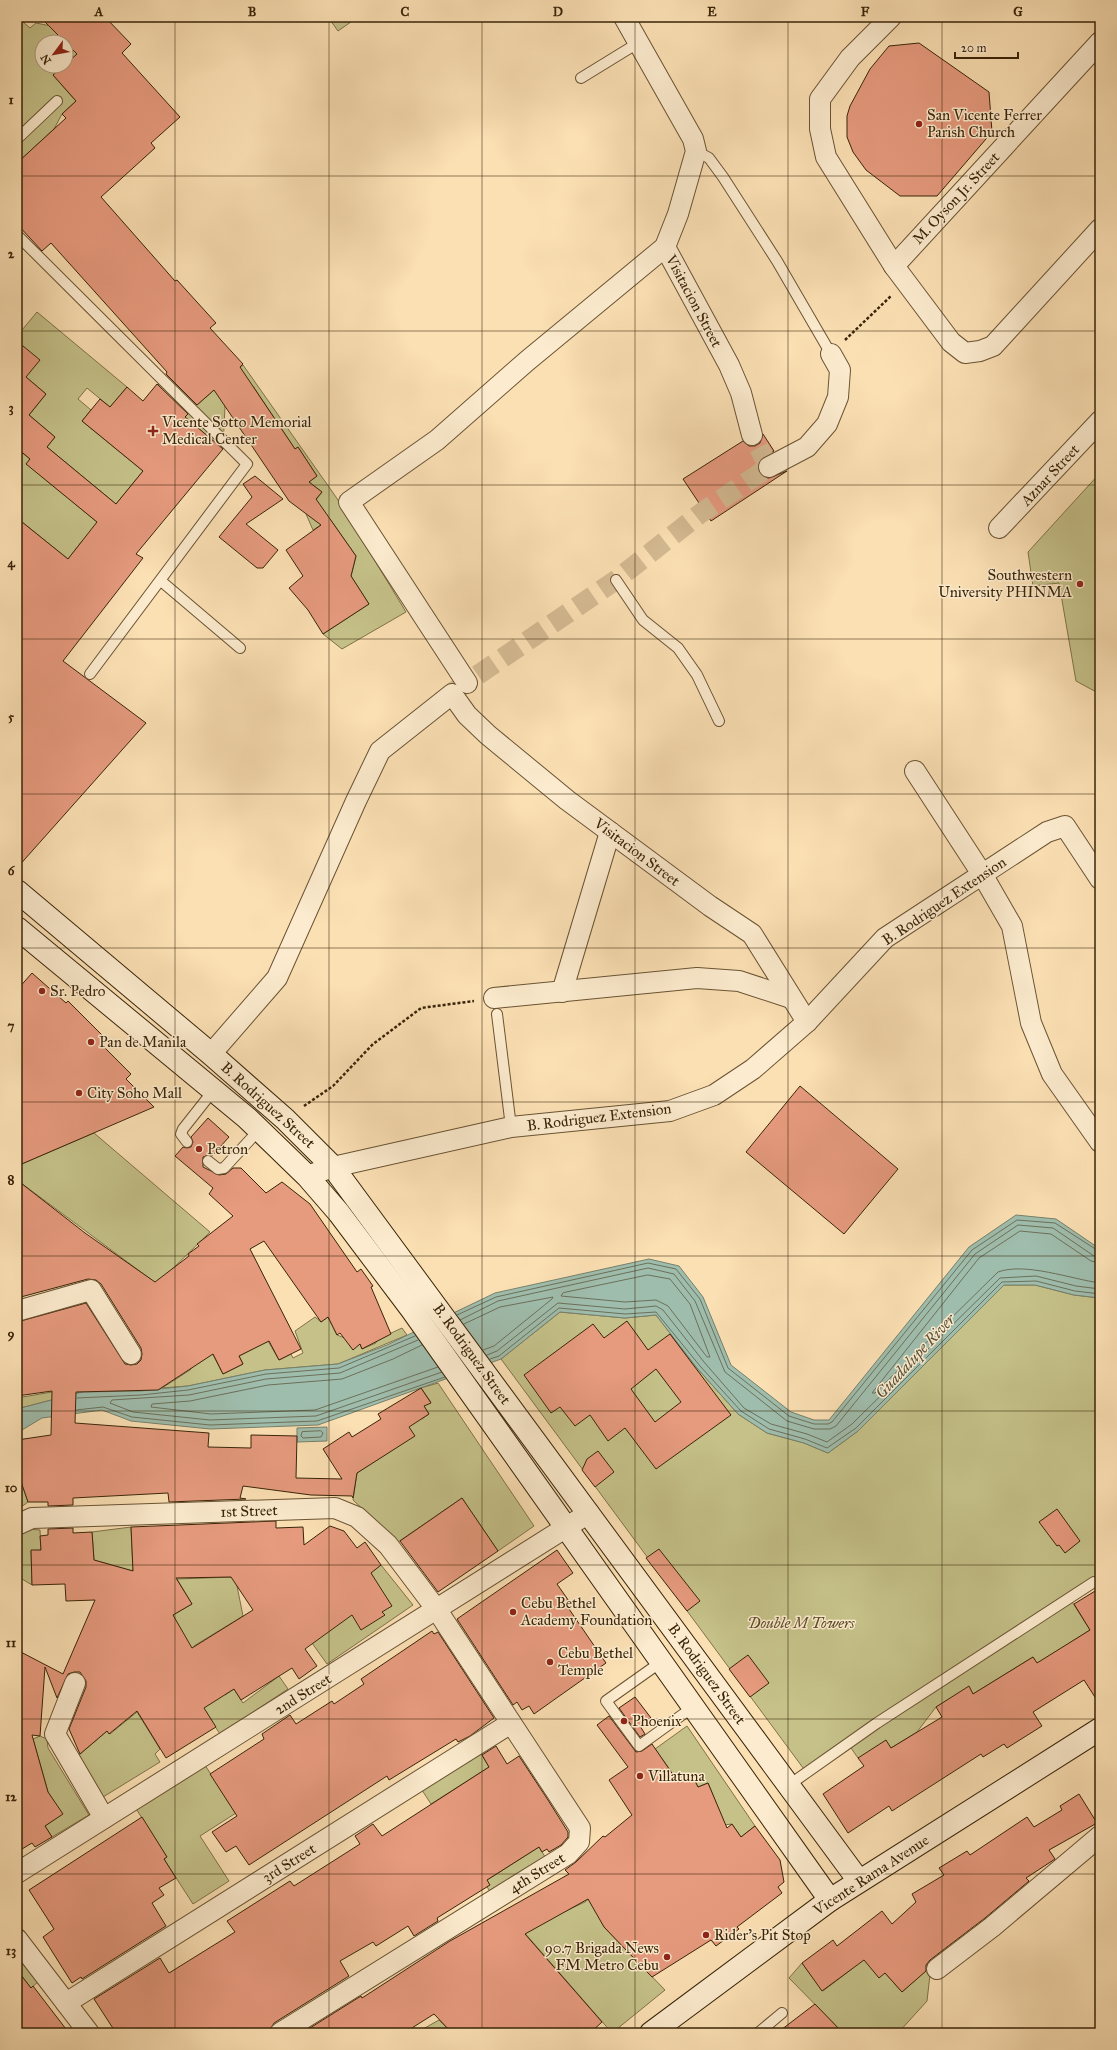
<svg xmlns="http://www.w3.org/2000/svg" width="1117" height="2050" viewBox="0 0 1117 2050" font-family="'IM FELL Great Primer',serif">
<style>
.green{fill:#c5c189;stroke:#7f7248}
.water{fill:#9fbdad;stroke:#76806b}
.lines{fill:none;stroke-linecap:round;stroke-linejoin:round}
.shore{stroke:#6c705a;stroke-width:1}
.building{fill:#e69a7e;stroke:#392408;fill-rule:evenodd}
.minor-tunnel{stroke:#d4ba92;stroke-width:20;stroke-dasharray:20 10;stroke-linecap:butt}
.service-casing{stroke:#6a5333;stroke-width:12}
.minor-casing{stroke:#6a5333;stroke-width:22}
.secondary-casing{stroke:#392408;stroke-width:24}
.path{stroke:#392408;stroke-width:2.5;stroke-dasharray:3 2;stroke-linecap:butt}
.service{stroke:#fcebce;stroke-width:10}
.minor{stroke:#fcebce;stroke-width:20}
.secondary{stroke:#fcebce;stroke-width:22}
.grid{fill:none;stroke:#392408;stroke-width:1;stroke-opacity:0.55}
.poi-dot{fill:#8f2418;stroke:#fcebce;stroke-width:1.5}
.labels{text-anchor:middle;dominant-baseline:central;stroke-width:3;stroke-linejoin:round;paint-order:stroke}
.poi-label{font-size:15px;fill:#392408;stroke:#fcebce;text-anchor:start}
.street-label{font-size:15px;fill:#392408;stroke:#fcebce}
.park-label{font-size:15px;font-style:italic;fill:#5c4b28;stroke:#fcebce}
.water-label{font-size:16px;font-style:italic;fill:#58523a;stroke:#fcebce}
.neatline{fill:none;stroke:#392408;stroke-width:1.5}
.grid-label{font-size:13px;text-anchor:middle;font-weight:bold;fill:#392408}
</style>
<rect width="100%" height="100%" fill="#fbe0b4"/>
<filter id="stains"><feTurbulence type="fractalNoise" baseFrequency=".005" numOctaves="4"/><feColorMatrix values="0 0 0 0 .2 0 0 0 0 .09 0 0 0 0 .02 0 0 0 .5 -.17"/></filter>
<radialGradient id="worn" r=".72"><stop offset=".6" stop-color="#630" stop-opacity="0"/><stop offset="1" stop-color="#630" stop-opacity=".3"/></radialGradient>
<g class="green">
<path d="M17 17 30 28 36 23 76 31 88 44 66 64V42H42V66H63L53 75 76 101 62 114 54 129 17 163Z"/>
<path d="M328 17H358L338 31Z"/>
<path d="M37 312 127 387 110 407 87 388 78 399 91 410 82 421 143 471 116 504 47 447 55 437 29 415 46 394 26 377 17 336Z"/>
<path d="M243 365 336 497 406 612 342 649 323 634 369 604 351 576 356 556 330 519 313 530 306 514 322 492 309 482 317 476 298 447 295 449 253 386 225 406 223 449 153 390 169 374 197 405Z"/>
<path d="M17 449 30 459 27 464 109 532 94 551 82 541 68 559 17 518Z"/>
<path d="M1100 473V694L1076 681 1059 583 1033 586 1028 552Z"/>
<path d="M94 1133 210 1232 156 1285 153 1281 17 1180V1166Z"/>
<path d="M1004 1285H1035L1074 1295 1100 1298V1582L1071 1600 1090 1630 1037 1664 1033 1657 973 1694 969 1687 936 1707 917 1732 891 1748 858 1758 851 1748 809 1776 501 1359 560 1312 625 1318 656 1315 697 1368 738 1414 767 1433 804 1443 828 1453 858 1431Z"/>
<path d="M315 1317 321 1322 328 1317 337 1335 360 1344 362 1349 376 1343V1340L402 1328 407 1335 338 1364 265 1370 188 1386 162 1388 190 1370 197 1361 212 1353 223 1374 243 1364 239 1356 268 1341 279 1360 291 1354 293 1358 303 1353 295 1331Z"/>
<path d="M438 1383 534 1526 498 1551 462 1498 398 1542 353 1500 357 1473 414 1436 406 1423 419 1416 422 1419 429 1414 424 1406 431 1402 421 1388Z"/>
<path d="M81 1387 82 1392 17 1409V1398Z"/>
<path d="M17 1470 28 1502 17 1510Z"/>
<path d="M131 1527 133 1571 94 1560 92 1532Z"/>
<path d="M27 1529 40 1530 41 1550 31 1551 32 1585 17 1576V1539Z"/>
<path d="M381 1565 413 1605 327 1664 312 1643 347 1590Z"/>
<path d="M233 1577 237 1586 243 1616 194 1646 225 1695 234 1689 243 1703 279 1676 288 1689 220 1734 166 1652 173 1615 192 1604 177 1579Z"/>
<path d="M137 1712 160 1749 155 1754 160 1762 103 1797 79 1755 107 1731 110 1734Z"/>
<path d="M687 1726 755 1826 741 1837 732 1824 715 1826 719 1810 708 1783 698 1787 692 1775 647 1795 671 1771 655 1749Z"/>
<path d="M40 1736 47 1739 48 1748 89 1815 52 1837 45 1826 62 1814 48 1792 33 1739Z"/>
<path d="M479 1750 489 1767 431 1804 420 1787Z"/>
<path d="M201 1759 236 1813 200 1836 229 1881 193 1904 164 1859 167 1857 133 1804Z"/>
<path d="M539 1847 547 1860 492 1895 484 1882Z"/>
<path d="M605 1884 604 1927 665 1990 612 2033 523 1931 585 1902Z"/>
<path d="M857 1952 885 1973 902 1992 931 1966 927 2001 898 2033H843L789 1978 802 1963 823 1991 853 1968Z"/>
<path d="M17 1954 39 1981 31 1988 17 1970Z"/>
<path d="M439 2020 452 2033H416Z"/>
</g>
<g class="water">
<path d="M1016 1215 1056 1219 1100 1249V1298L1074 1295 1035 1285H1004L858 1431 828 1453 804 1443 767 1433 738 1414 697 1368 656 1315 625 1318 560 1312 501 1359 318 1425 210 1429 131 1421 102 1410 42 1418 17 1433V1409L82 1392 141 1391 188 1386 265 1370 338 1364 387 1345 495 1293 649 1259 679 1266 703 1297 731 1365 791 1412 814 1420H829L969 1247Z"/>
<path d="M327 1427V1441L297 1442V1428Z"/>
</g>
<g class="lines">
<g class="shore">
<path d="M1100 1263 1091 1261 1051 1234 1020 1231 979 1258 872 1393H875L998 1272C1025 1262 1071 1279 1100 1283"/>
<path d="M648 1275 670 1279 690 1304 710 1357H707L668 1306 656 1300 625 1302 561 1296 563 1293Z"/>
<path d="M457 1315 496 1297 648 1263 676 1269 700 1299 728 1368 789 1416 814 1424H828L832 1422 972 1250 1017 1220 1055 1223 1100 1252"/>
<path d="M460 1320 498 1301 648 1268 674 1274 695 1301 725 1372 787 1421 814 1429H830L836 1426 975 1254 1018 1225 1053 1228 1094 1256 1100 1257"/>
<path d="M464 1324 500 1307 553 1297 552 1299 494 1346 483 1350"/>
<path d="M418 1340 340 1373 266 1379 189 1395 112 1400 110 1403 133 1412 210 1420 316 1416 442 1372"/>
<path d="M422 1345 393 1359 342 1379 268 1385 190 1401 152 1404 151 1407 211 1414 315 1410 438 1367"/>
<path d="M487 1355 497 1351 558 1303 625 1309 656 1306 663 1310 704 1362 744 1408 771 1424 807 1434 827 1442 852 1424 1000 1278 1036 1276 1076 1286 1100 1289"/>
<path d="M490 1359 499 1356 559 1308 625 1314 656 1312 700 1366 741 1411 769 1429 805 1439 827 1448 856 1428 1002 1282 1036 1281 1075 1291 1100 1294"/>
<path d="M77 1398 141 1395 188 1390 266 1374 339 1368 415 1336"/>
<path d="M76 1410 103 1407 132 1417 210 1425 317 1421 445 1377"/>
<path d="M321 1431 323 1433 321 1437 303 1438 301 1436 302 1432Z"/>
</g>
</g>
<g class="building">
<path d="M40 17H105L131 44 122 53 180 117 151 143 155 148 101 197 175 281 177 280 216 323 210 328 243 364 240 367 295 449 298 447 317 476 309 482 322 492 316 499 356 556 351 576 369 604 323 634 308 610 289 588 303 576 286 550 321 525 289 501 214 390 197 405 166 374 167 372 51 243 42 251 17 224V163L66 118 62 114 76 101 53 75 63 66H66V64L77 54Z"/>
<path d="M919 43 989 92 992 132 937 196H900L866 170 853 152 847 137V116L850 106 870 69 889 46Z"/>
<path d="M17 341 40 360 26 377 46 394 29 415 55 437 47 447 116 504 143 471 82 421 100 399 110 407 127 387 143 401 157 384 188 414 185 417 223 449 136 554 143 558 63 661 146 723 17 868V518L68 559 97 522 26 464 30 459 17 448Z"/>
<path d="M763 434 774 451 760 461 758 467 759 473 763 477 769 478 787 471 711 521 683 479 743 441 749 446H755L760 443Z"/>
<path d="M255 476 283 499 246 524 278 550 263 568H257L219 537 252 497 243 484Z"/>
<path d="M32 973 66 1003 68 1001 107 1040 102 1045 131 1074 126 1079 154 1107 17 1166V990Z"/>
<path d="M800 1086 898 1169 844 1234 746 1152Z"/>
<path d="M208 1118 229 1137 212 1156 209 1155 203 1157V1167L219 1175 226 1174 233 1168H241L266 1193 282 1182 310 1204 357 1272 361 1269 373 1286 371 1287 391 1334 362 1349 360 1344 353 1350 340 1333 337 1335 328 1317 321 1322 264 1241 250 1249 301 1349 279 1360 269 1341 239 1356 243 1364 223 1374 213 1354 158 1390 76 1392 75 1423 209 1433 208 1447 251 1448V1435L297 1436 296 1478 342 1479 323 1449 349 1432 352 1437 381 1419 378 1414 421 1388 431 1403 424 1406 429 1414 409 1427 415 1436 357 1473 353 1498 352 1496 311 1495 243 1486 240 1498 246 1499 169 1502 168 1493 73 1498V1505L48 1506V1502H28L17 1470V1440L51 1435 52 1391 17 1396V1322L86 1303 125 1364 131 1365 137 1364 141 1360 142 1354 141 1348 101 1284 96 1280 88 1279 17 1298V1180L85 1233 155 1282 189 1256 188 1254 199 1246 197 1244 233 1216 209 1194 213 1188 175 1156 183 1147 187 1148 191 1147 193 1142 191 1137Z"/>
<path d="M627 1321 648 1350 670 1334 731 1415 656 1469 625 1428 608 1441 590 1415 575 1426 560 1407 551 1413 524 1375 593 1324 604 1338ZM656 1369 681 1402 655 1422 631 1389Z"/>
<path d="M598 1451 614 1472 595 1487 582 1470 587 1459Z"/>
<path d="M462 1498 498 1551 438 1592 400 1541Z"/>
<path d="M1057 1509 1080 1541 1065 1553 1059 1545 1057 1546 1039 1522Z"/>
<path d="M276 1521V1528L303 1527 304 1545 330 1526 344 1531 357 1548 365 1542 381 1565 371 1573 392 1606 382 1612 385 1615 361 1630 352 1615 305 1649 317 1666 299 1679 292 1668 241 1700 234 1689 204 1708 216 1727 166 1758 137 1711 109 1734 107 1731 80 1754 69 1729 86 1687V1681L80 1672H74L68 1674 57 1698 45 1667 40 1736 32 1735 48 1792 63 1814 45 1826 52 1837 35 1847 32 1843 17 1852V1650L63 1674 95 1600 66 1601 65 1584 32 1585 31 1550H41L40 1536 48 1535V1529L73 1528V1533L92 1532 94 1560 133 1571 131 1527ZM231 1577 253 1610 192 1648 173 1615 192 1604 176 1578Z"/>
<path d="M659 1549 700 1601 687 1611 646 1558Z"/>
<path d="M557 1550 573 1573 557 1584 571 1604 567 1606 606 1663 534 1714 529 1706 522 1710 517 1702 513 1705 457 1619Z"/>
<path d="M1100 1588V1705L1084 1680 1033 1712 1042 1726 1007 1748 1004 1744 983 1757 981 1754 892 1811 889 1806 848 1833 823 1794 864 1766 858 1758 886 1740 891 1748 942 1717 936 1707 969 1686 973 1694 1033 1657 1037 1663 1090 1630 1074 1604Z"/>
<path d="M432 1631 434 1634 438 1632 494 1718 470 1736 458 1742 456 1739 389 1780 387 1776 249 1865 236 1846 226 1852 212 1832 237 1816 210 1774 264 1739 262 1734 290 1715 296 1724 332 1701 334 1704 364 1684 361 1679Z"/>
<path d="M748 1655 769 1683 750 1697 729 1669Z"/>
<path d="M635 1697 651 1718 640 1726 645 1734 640 1737 619 1708Z"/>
<path d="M609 1716 636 1752 642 1751 652 1744 678 1782 692 1775 698 1787 708 1783 727 1828 732 1824 741 1837 755 1826 780 1860 784 1882 778 1887 782 1893 737 1927 739 1929 716 1946 711 1940 652 1977 604 1927 588 1899 525 1934 602 2022 590 2033H452L434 2014 404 2033H302L361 1996 362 1998 450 1941 569 1874 565 1870 576 1862 603 1836 605 1837 632 1815 609 1780 628 1767 597 1725Z"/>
<path d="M496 1746 507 1764 519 1756 548 1800 568 1832V1837L561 1845 549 1852 547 1849 542 1852 539 1847 487 1880 490 1885 437 1918 438 1921 414 1936 408 1926 376 1946 373 1942 340 1961 349 1976 274 2023 269 2033H116L94 1999 160 1958 169 1973 235 1932 227 1921 290 1881 294 1886 360 1844 355 1836 373 1824 382 1836 489 1767 482 1755Z"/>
<path d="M1079 1794 1097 1823 1049 1850 1055 1859 1026 1878 1029 1881 985 1918 930 1960 926 1965V1971L902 1992 885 1973 879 1978 864 1960 822 1991 802 1963 833 1940 837 1946 882 1911 892 1924 916 1902 912 1894 944 1875 939 1868 967 1851 970 1855 1027 1817 1034 1827 1062 1810 1060 1806Z"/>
<path d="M142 1817 167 1857 164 1859 176 1878 159 1888 164 1895 152 1903 166 1926 82 1979 81 1977 72 1983 43 1937 54 1929 29 1890Z"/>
<path d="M17 1970 31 1988 33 1986 69 2033H17Z"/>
<path d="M815 2004 843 2033H777Z"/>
</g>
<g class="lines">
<path class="minor-tunnel" d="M453 692 616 580 701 513 769 467 752 435"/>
<defs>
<g id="service">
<path d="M581 78 638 43"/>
<path d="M17 139 57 101"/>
<path d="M696 151 709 158 723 177 777 261 831 354"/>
<path d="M17 235 247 464 90 674"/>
<path d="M616 580 643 620 678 648 697 675 719 721"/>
<path d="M161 581 240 648"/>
<path d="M497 1014 511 1127"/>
<path d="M187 1142 181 1134 183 1129 213 1091"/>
<path d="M208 1161 218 1169 224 1168 259 1130"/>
<path d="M661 1662 606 1701 639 1746 693 1707"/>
<path d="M789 1785 877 1723 1094 1582"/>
<path d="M758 2033 782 2013"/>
</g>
<g id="minor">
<path d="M891 17 850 58 820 99V129L826 157 894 266 951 342 965 353 980 351 993 346 1100 229"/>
<path d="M665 247 729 365 741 393 752 435"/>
<path d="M894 266 1100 42"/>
<path d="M769 467 807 447 827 424 838 397 840 370 831 354"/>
<path d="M999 528 1100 421"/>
<path d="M467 683 349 502 437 440 527 361 665 247 678 214 696 151 693 139 624 17"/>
<path d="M915 771 982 874 1012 926 1031 1023 1052 1074 1100 1142"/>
<path d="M562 992 610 832"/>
<path d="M494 998 697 978 739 981 791 998"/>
<path d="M211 1054 277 978 356 801 380 751 452 694 467 715 488 735 567 800 710 906 752 934 807 1022"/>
<path d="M307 1176 333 1167 511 1127 670 1111 714 1095 753 1069 807 1022 885 938 1047 832 1065 826 1100 879"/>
<path d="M17 1311 91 1290 131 1354"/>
<path d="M17 1525 32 1518 335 1508 357 1517 388 1545 437 1610 580 1828 579 1842 568 1854 280 2033"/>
<path d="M75 1683 55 1734 104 1818"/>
<path d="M17 1873 589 1513"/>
<path d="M17 1939 89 2033"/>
<path d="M937 1969 992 1927 1100 1836"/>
<path d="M66 2003 511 1723"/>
</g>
<g id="secondary">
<path d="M17 891 211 1054 285 1119 333 1167 859 1881"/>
<path d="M17 928 247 1118 307 1176 339 1213 412 1310 830 1900"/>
<path d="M651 2033 830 1900 1100 1729"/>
</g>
</defs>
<use href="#service" class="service-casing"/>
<use href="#minor" class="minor-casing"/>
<use href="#secondary" class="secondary-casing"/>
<g class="path">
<path d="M845 340 891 296"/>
<path d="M304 1106 333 1086 373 1044 421 1008 474 1001"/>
</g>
<use href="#service" class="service"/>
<use href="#minor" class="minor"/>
<use href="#secondary" class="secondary"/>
</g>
<path class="grid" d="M175 17V2033M329 17V2033M482 17V2033M635 17V2033M788 17V2033M942 17V2033M17 176H1100M17 331H1100M17 485H1100M17 639H1100M17 794H1100M17 948H1100M17 1102H1100M17 1256H1100M17 1411H1100M17 1565H1100M17 1719H1100M17 1874H1100"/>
<g class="poi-dot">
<circle cx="919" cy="124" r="4"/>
<path d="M151 425h4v4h4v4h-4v4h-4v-4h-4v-4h4z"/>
<circle cx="1080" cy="584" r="4"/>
<circle cx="42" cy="991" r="4"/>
<circle cx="91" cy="1042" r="4"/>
<circle cx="79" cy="1093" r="4"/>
<circle cx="199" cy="1149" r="4"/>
<circle cx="513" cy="1612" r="4"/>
<circle cx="550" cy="1662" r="4"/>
<circle cx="624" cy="1721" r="4"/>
<circle cx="640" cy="1776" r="4"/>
<circle cx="706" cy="1935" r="4"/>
<circle cx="667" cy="1957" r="4"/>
</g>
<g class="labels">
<g class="poi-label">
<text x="927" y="115">San Vicente Ferrer<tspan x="927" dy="17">Parish Church</tspan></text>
<text x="162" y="422">Vicente Sotto Memorial<tspan x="162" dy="17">Medical Center</tspan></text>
<text x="1072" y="575" text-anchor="end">Southwestern<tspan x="1072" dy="17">University PHINMA</tspan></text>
<text x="50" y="991">Sr. Pedro</text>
<text x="99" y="1042">Pan de Manila</text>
<text x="87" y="1093">City Soho Mall</text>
<text x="207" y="1149">Petron</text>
<text x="521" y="1603">Cebu Bethel<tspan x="521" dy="17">Academy Foundation</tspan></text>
<text x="558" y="1653">Cebu Bethel<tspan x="558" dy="17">Temple</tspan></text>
<text x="632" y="1721">Phoenix</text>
<text x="648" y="1776">Villatuna</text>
<text x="714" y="1935">Rider's Pit Stop</text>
<text x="659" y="1948" text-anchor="end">90.7 Brigada News<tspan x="659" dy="17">FM Metro Cebu</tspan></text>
</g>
<g class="street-label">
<text transform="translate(956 198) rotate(-47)">M. Oyson Jr. Street</text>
<text transform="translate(694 301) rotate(62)">Visitacion Street</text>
<text transform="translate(1050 475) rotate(-47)">Aznar Street</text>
<text transform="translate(637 852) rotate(37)">Visitacion Street</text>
<text transform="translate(944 901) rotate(-34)">B. Rodriguez Extension</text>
<text transform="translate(268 1105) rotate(42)">B. Rodriguez Street</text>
<text transform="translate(599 1117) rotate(-7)">B. Rodriguez Extension</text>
<text transform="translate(472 1354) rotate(54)">B. Rodriguez Street</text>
<text transform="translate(249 1511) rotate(-2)">1st Street</text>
<text transform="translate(707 1674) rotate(54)">B. Rodriguez Street</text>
<text transform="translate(303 1694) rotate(-32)">2nd Street</text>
<text transform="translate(289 1863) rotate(-32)">3rd Street</text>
<text transform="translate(537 1873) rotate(-32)">4th Street</text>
<text transform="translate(871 1875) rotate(-33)">Vicente Rama Avenue</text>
</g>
<g class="park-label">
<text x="801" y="1623">Double M Towers</text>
</g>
<g class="water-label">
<text transform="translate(915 1356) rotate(-47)">Guadalupe River</text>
</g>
</g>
<rect width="1117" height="2050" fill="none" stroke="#fbe0b4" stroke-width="44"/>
<g transform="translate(54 54) rotate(238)"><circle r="19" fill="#fcebce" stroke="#ae9b7f"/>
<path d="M0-3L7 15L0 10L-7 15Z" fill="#8f2418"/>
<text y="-6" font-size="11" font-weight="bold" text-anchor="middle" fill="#392408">N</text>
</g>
<path d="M955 52v6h63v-6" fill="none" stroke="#392408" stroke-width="2"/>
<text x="961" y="52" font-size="12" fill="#392408" stroke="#fcebce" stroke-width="3" paint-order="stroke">20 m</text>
<rect x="22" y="22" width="1073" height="2006" class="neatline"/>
<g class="grid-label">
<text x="99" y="16">A</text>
<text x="252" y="16">B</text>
<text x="405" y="16">C</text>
<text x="558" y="16">D</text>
<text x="712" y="16">E</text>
<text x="865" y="16">F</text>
<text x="1018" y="16">G</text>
<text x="11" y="104">1</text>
<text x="11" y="258">2</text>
<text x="11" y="412">3</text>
<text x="11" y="567">4</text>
<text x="11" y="721">5</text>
<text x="11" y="875">6</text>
<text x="11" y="1030">7</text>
<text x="11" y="1184">8</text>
<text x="11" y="1338">9</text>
<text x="11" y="1492">10</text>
<text x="11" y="1647">11</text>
<text x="11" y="1801">12</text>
<text x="11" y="1955">13</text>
</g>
<rect width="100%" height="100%" filter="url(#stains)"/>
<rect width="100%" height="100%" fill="url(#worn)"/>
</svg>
